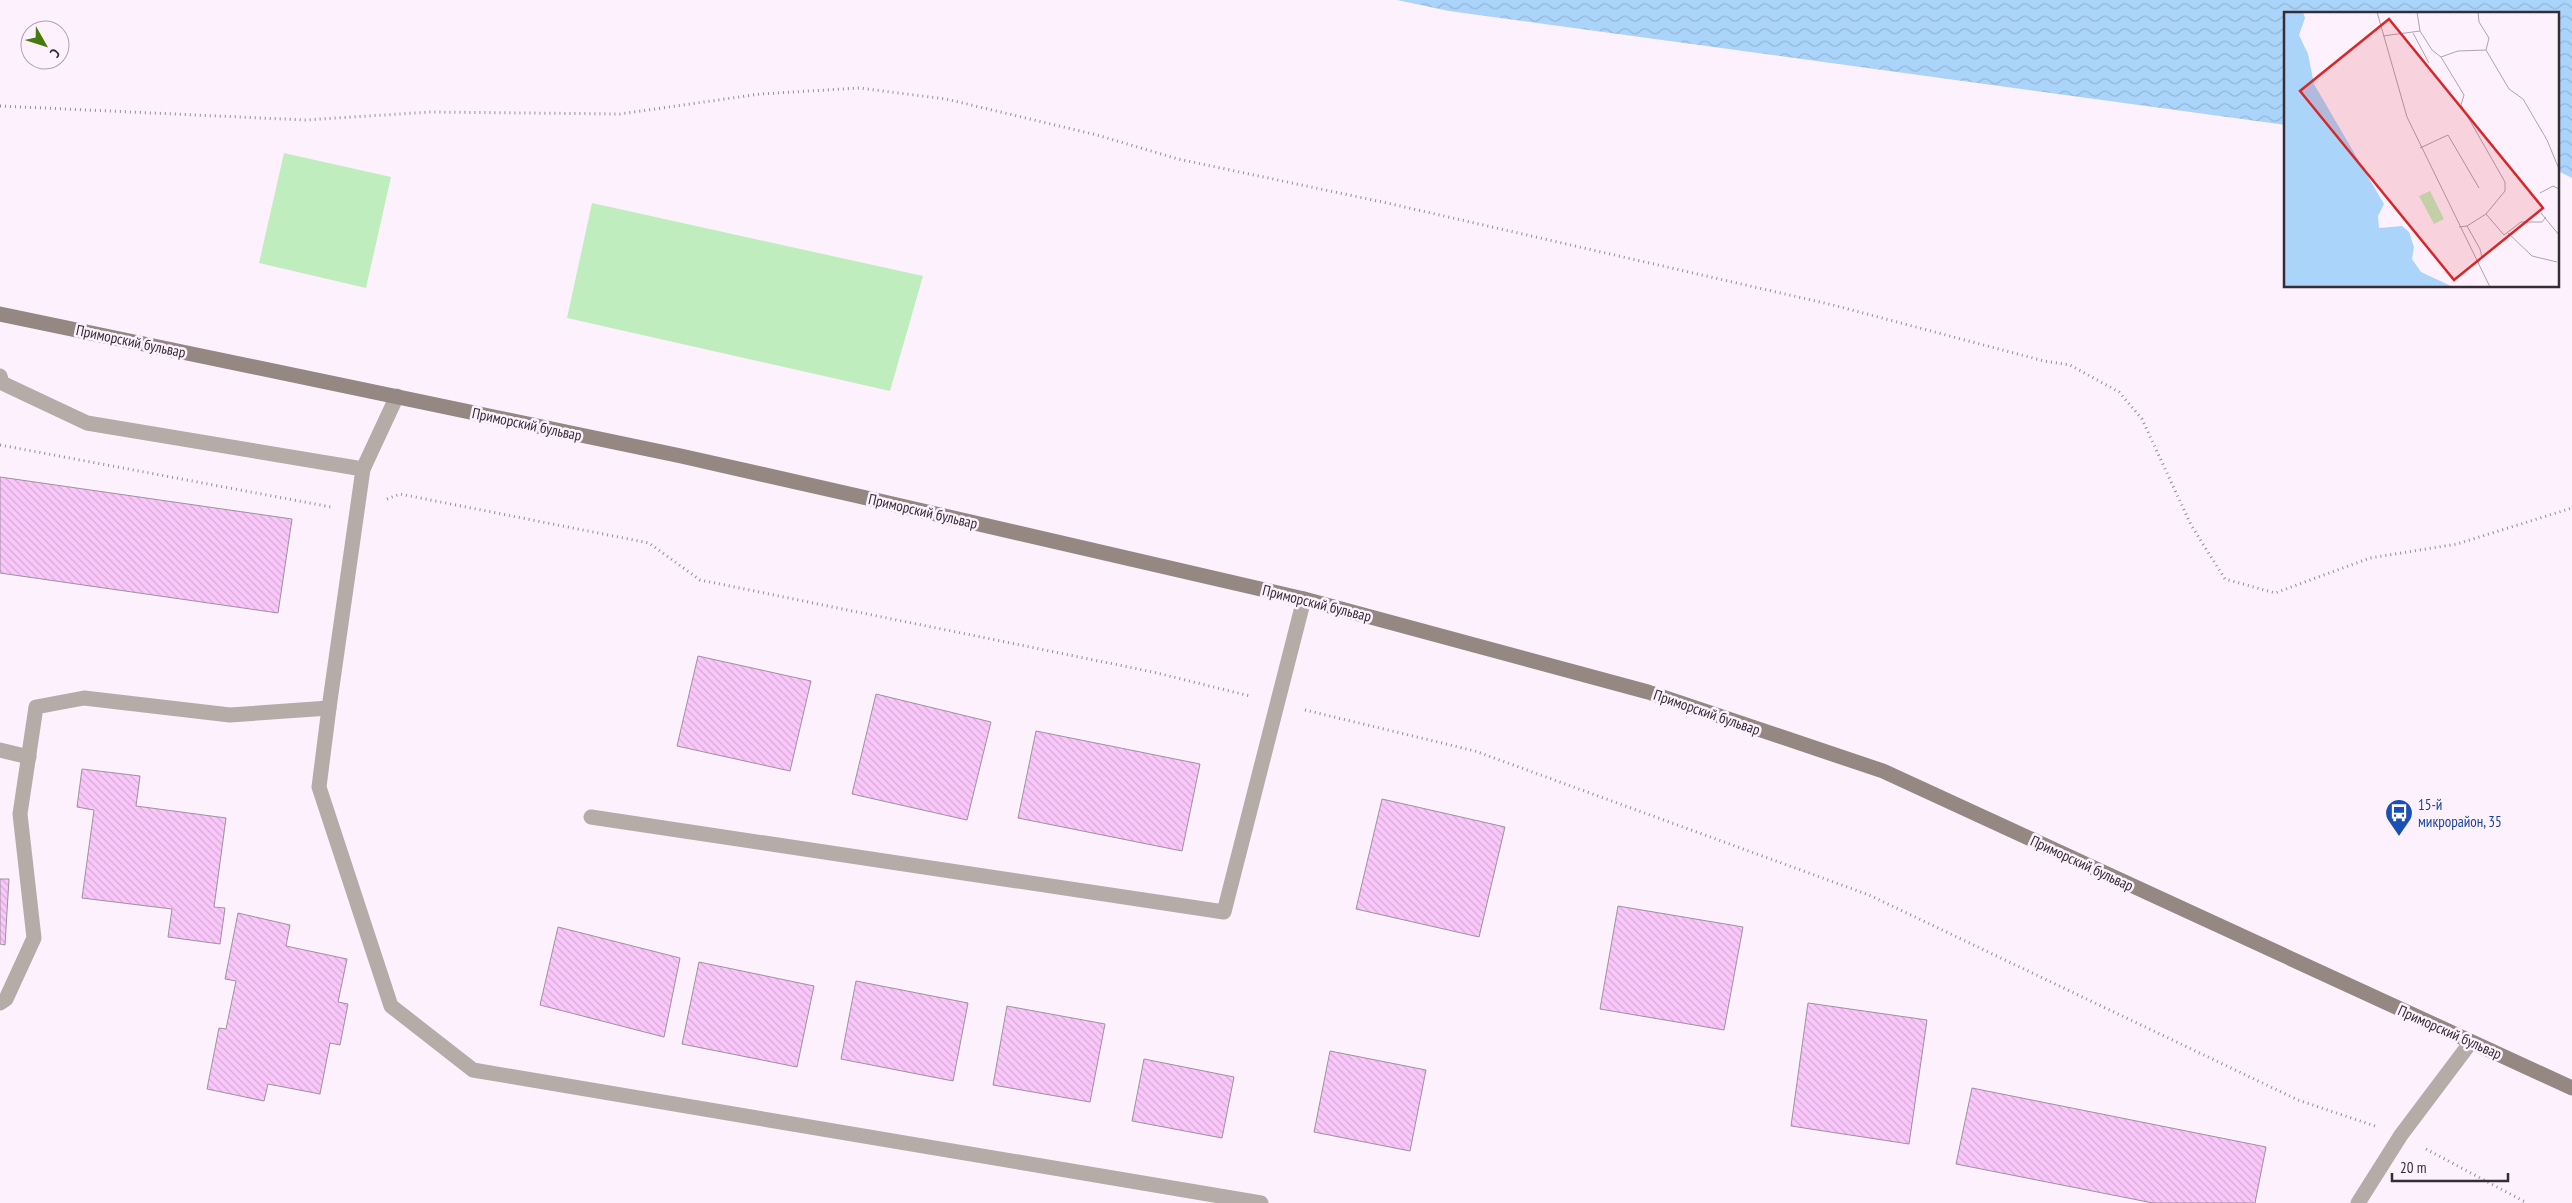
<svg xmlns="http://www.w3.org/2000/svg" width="2572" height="1203" viewBox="0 0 2572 1203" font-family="'PT Sans Narrow',sans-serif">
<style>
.green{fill:#c0edbe}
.water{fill:url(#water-waves)}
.building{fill:url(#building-back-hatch);stroke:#9f909f}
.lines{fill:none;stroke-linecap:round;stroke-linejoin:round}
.path{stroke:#968c96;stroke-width:3;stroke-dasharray:1 4;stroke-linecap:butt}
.lane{stroke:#b5aba7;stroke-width:15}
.street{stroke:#b5aba7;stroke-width:15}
.secondary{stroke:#958781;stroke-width:15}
.labels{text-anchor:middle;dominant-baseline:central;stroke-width:5;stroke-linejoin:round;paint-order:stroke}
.street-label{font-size:15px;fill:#342e34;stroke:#fef1fe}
.transit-label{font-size:15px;fill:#164399;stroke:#fef1fe;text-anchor:start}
.inset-road{fill:none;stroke:#ada3ad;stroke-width:1}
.view{fill:#d62828;fill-opacity:0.15;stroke:#d62828;stroke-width:2.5}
.inset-edge{fill:none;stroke:#342e34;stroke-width:2.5}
</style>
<defs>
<pattern id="water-waves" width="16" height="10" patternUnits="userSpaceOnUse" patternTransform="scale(1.25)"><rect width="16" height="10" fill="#abd4fa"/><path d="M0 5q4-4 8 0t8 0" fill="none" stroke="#94b6d7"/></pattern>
<pattern id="building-back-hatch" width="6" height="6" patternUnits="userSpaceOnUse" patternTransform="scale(1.25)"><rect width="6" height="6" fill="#f9c7f9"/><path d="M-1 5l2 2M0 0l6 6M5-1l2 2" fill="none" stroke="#d6abd6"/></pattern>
</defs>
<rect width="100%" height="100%" fill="#fef1fe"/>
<g class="green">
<path d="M284 153 391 177 366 288 259 263Z"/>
<path d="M592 203 923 276 890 391 567 318Z"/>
</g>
<path class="water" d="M1397 0H2572V178L2558 171V14H2286V125L1449 11Z"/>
<g class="building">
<path d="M0 477 292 519 278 613 0 573Z"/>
<path d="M698 656 811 681 790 771 677 746Z"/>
<path d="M876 694 991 722 967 820 852 794Z"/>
<path d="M1036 731 1200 764 1182 851 1018 818Z"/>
<path d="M82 769 140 776 136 806 226 818 214 907 225 908 220 944 168 937 172 909 82 898 94 810 77 807Z"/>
<path d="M1382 799 1505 827 1479 937 1356 909Z"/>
<path d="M0 879H9L5 945 0 944Z"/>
<path d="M1618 906 1743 927 1724 1030 1600 1009Z"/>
<path d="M238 913 290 925 286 946 347 959 338 1002 348 1004 340 1045 330 1043 320 1094 268 1084 264 1101 207 1089 219 1028 226 1029 236 981 225 979Z"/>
<path d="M558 927 680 958 664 1037 540 1005Z"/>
<path d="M699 962 814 986 797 1067 682 1044Z"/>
<path d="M856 981 968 1003 953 1081 841 1059Z"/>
<path d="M1808 1003 1927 1020 1909 1144 1791 1126Z"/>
<path d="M1007 1006 1105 1024 1090 1102 993 1085Z"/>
<path d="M1330 1051 1426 1070 1410 1151 1314 1132Z"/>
<path d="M1144 1059 1234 1077 1222 1138 1132 1121Z"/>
<path d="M1972 1088 2266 1147 2255 1203H2153L1956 1164Z"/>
</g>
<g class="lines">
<g class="path">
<path d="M0 106 305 120 431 112 620 114 760 94 859 88 946 99 1097 135 1178 159 1387 203 1833 305 2044 361 2070 365 2119 392 2142 419 2191 525 2225 579 2275 593 2370 558 2457 544 2572 508"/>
<path d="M0 445 331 507"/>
<path d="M387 499 400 494 649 543 700 580 1153 672 1250 696"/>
<path d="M1305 710 1475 751 1869 895 2298 1100 2375 1126"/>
<path d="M2426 1149 2527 1203"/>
</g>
<g class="lane">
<path d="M0 376 2 383 87 423 363 469 397 396"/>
<path d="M329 708 319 787 391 1006 473 1070 1261 1203"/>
<path d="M0 750 29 757"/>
<path d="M591 817 1224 912 1304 599"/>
<path d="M0 1003 6 999 34 938 20 814 36 707 84 698 230 715 329 708 363 469"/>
</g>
<path class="street" d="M2358 1203 2401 1135 2471 1042"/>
<path class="secondary" d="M0 314 681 456 858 496 1304 599 1648 692 1883 771 2572 1088"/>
</g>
<defs>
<symbol id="bus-pin" viewBox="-11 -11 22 30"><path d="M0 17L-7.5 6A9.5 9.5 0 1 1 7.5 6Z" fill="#1a4fb4" stroke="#fef1fe"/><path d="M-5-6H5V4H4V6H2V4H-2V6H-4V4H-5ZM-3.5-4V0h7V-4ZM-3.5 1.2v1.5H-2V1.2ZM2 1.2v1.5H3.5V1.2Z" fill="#fff"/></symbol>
</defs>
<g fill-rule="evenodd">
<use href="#bus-pin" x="2383" y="797" width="32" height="43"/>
</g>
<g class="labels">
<g class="street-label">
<text transform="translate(131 341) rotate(12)">Приморский бульвар</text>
<text transform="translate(527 424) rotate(12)">Приморский бульвар</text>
<text transform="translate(923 511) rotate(13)">Приморский бульвар</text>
<text transform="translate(1317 603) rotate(14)">Приморский бульвар</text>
<text transform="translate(1707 712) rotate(19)">Приморский бульвар</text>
<text transform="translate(2082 863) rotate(25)">Приморский бульвар</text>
<text transform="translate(2450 1032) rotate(24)">Приморский бульвар</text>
</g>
<g class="transit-label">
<text x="2418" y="804">15-й<tspan x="2418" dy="17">микрорайон, 35</tspan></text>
</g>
</g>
<g transform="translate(2284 12)">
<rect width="275" height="275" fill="#fef1fe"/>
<path d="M146 179 160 207 150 212 135 184Z" fill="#c0edbe"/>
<path d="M0 0H19L21 6 15 23 24 42 30 72 100 192 94 204 95 216 118 214 125 220 130 235 128 247 137 260 169 275H0Z" fill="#abd4fa"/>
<path class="inset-road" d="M93 0 123 105 206 275M133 0 136 19 148 38 157 45 180 83 177 93 221 170V179L202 202M194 0 195 10 205 26 202 38M129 21 145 51M99 24 136 19M157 45 174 39 202 38 225 77 239 87 263 128 275 157M136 136 164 123 195 176M256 181 269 174 275 177M257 201 275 223M183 214 202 202 220 223 237 210H258L262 205M175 215 183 214 196 237 198 245 194 251M224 221 248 244 273 250"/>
<path class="view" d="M105 7 259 196 170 268 16 79Z"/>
<rect width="275" height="275" class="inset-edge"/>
</g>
<g transform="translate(45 45) rotate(129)"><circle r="24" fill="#fef1fe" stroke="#ada3ad"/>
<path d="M0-4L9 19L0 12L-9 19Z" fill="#467a0b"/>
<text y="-8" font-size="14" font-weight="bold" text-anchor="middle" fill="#342e34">С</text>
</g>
<path d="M2392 1173v8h116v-8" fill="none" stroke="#342e34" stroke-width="2.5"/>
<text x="2400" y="1173" font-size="15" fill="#342e34" stroke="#fef1fe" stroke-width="4" paint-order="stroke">20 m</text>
</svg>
